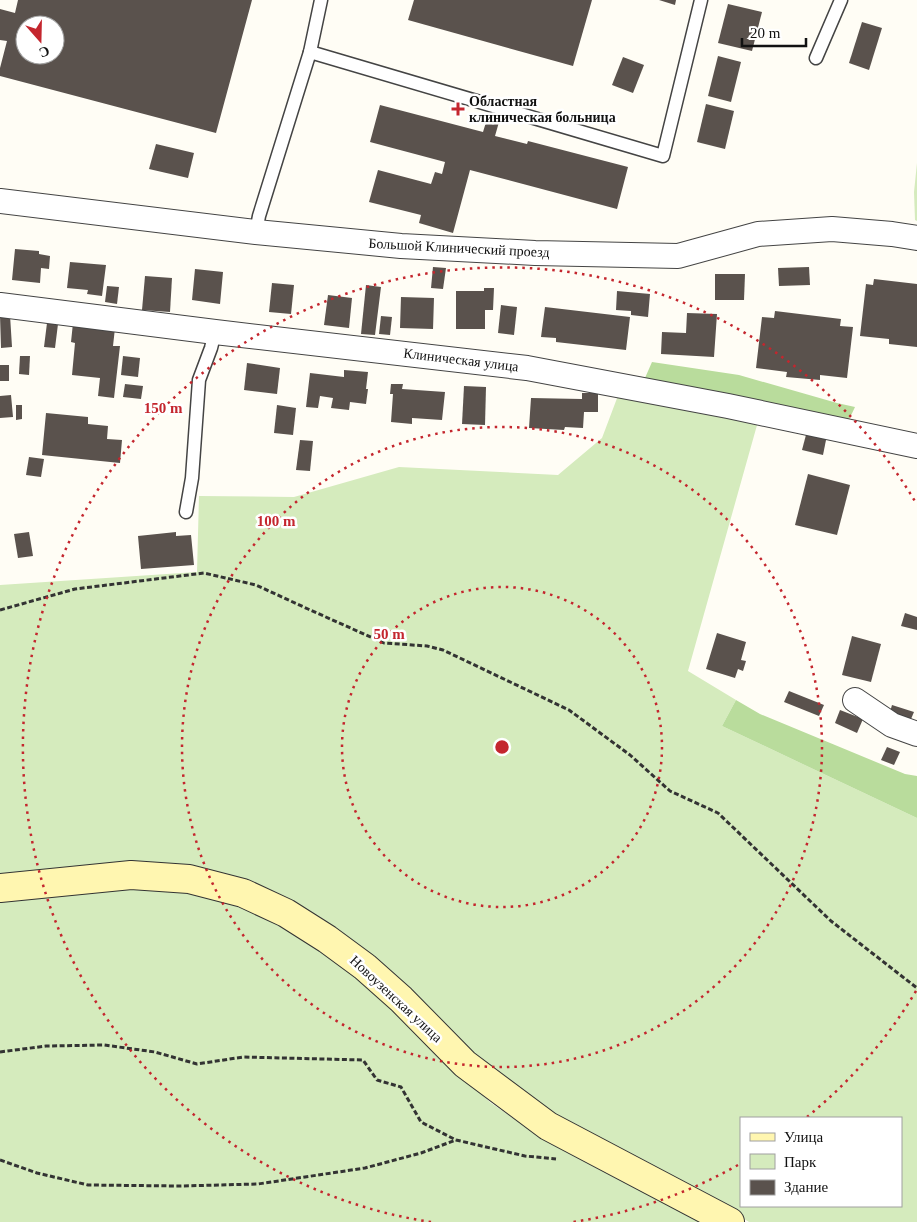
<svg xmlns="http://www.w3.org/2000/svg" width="917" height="1222" viewBox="0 0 917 1222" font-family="Georgia,serif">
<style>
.green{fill:#d5ebbd;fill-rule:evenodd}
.forest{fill:#b9dc9c}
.building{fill:#5a524d;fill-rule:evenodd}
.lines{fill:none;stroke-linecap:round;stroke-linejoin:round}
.service-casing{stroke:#444;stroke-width:15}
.minor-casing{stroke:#444;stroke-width:26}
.secondary-casing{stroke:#333;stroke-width:30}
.path{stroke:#333;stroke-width:3;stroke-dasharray:5 2.5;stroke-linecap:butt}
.service{stroke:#fff;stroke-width:12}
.minor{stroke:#fff;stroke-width:24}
.secondary{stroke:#fff6b0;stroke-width:28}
.ring{fill:none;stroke:#c4262e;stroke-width:2.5;stroke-dasharray:2.5 5}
.poi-dot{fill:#c4262e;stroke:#fff;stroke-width:2}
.labels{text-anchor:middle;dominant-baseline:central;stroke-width:5;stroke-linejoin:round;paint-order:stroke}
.poi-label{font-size:14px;font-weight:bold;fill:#111;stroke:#fff;text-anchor:start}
.street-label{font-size:14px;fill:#111;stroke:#fff}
.centre{fill:#c4262e;stroke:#fff;stroke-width:2.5}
.ring-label{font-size:15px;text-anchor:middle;font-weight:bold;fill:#c4262e;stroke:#fff;stroke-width:5;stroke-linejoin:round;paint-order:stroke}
</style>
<rect width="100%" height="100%" fill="#fffdf5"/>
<g class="green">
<path d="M917 163V221L915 220 914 192Z"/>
<path d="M619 393 759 418 688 671 736 700 722 726 917 818V1222H749L736 1214 556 1119 249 882 193 866 135 863 0 876V585L197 572 199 496 294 497 399 467 558 475 602 438ZM741 1118H901V1206H741Z"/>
<path d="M133 889 190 892 252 911 304 937 380 995 449 1064 491 1103 542 1138 613 1172 705 1222H0V900Z"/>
</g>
<g class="forest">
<path d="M652 362 739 375 837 403 855 407 846 426 645 378Z"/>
<path d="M736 700 760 714 905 774 917 776V818L722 726Z"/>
</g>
<g class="building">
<path d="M18 0H252L216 133 0 76V68L7 41 0 40V9L15 13ZM25 25H55V55H25Z"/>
<path d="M414 0H592L573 66 408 20Z"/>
<path d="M659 0H676L675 5Z"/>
<path d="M728 4 762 12 752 51 718 43Z"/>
<path d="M862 22 882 28 869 70 849 63Z"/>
<path d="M718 56 741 62 731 102 708 96Z"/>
<path d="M623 57 644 65 633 93 612 85Z"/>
<path d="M706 104 734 111 725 149 697 142Z"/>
<path d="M380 105 483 132 487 119 499 122 495 136 527 144 528 141 628 167 617 209 470 170 453 233 419 223 421 215 369 202 378 170 431 184 435 172 442 174 445 162 370 142Z"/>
<path d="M156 144 194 153 188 178 149 169Z"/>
<path d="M15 249 39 251V254L50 256 49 269 41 268 40 283 12 280Z"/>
<path d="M70 262 106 265 102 296 87 294 88 290 67 288Z"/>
<path d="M433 267 446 268 443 289 431 288Z"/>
<path d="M809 267 810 285 779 286 778 268Z"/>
<path d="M195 269 223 272 220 304 192 300Z"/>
<path d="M715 274H745L744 300H715Z"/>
<path d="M145 276 172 278 170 312 142 310Z"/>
<path d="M874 279 917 284V347L889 344V339L860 336 866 284 873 285Z"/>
<path d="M272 283 294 285 291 314 269 312Z"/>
<path d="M366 285 381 287 375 335 361 334Z"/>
<path d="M107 286 119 287 117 304 105 302Z"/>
<path d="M484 288H494L493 310H485V329H456V291H484Z"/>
<path d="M617 291 650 294 648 317 631 315V311L616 310Z"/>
<path d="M328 295 352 298 349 328 324 325Z"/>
<path d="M401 297 434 298 433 329 400 328Z"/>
<path d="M501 305 517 307 514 335 498 333Z"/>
<path d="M545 307 630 317 626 350 556 342V338L541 337Z"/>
<path d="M775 311 841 319 840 326 853 327 847 378 820 375V380L786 377 787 372 756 368 762 317 774 318Z"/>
<path d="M687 313 717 314 714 357 661 354 662 332 686 333Z"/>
<path d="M10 315 12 347 1 348 0 316Z"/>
<path d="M381 316 392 317 390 335 379 334Z"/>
<path d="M47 323 58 324 55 348 44 347Z"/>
<path d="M73 323 115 328 113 346H120L114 398 98 396 100 378 72 375 75 343 71 342Z"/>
<path d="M20 356H30L29 375 19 374Z"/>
<path d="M123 356 140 358 138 377 121 375Z"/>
<path d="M247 363 280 368 277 394 244 390Z"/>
<rect x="0" y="365" width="9" height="16"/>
<path d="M344 370 368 372 366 389H368L366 404 350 402 349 410 331 408 333 398 320 396 318 408 306 407 310 373 344 377Z"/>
<path d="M125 384 143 386 141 399 123 397Z"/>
<path d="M391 384H403L402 389 445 392 442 420 412 418V424L391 422 393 394H390Z"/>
<path d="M464 386 486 387 485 425 462 424Z"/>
<path d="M582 393H598V412H584L583 428 565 427 564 430 529 428 531 398 582 399Z"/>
<path d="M11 395 13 417 0 418V396Z"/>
<path d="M16 405H22V419L16 420Z"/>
<path d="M277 405 296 408 293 435 274 433Z"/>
<path d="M46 413 88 417V424L108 426 107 439 122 440 120 463 42 455Z"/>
<path d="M807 431 827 435 823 455 802 450Z"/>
<path d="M300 440 313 441 310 471 296 470Z"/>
<path d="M29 457 44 459 41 477 26 475Z"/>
<path d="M808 474 850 485 837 535 795 525Z"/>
<path d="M29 532 33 556 18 558 14 534Z"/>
<path d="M176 532V536L191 535 194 565 141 569 138 536Z"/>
<path d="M905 613 917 617V630L901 626Z"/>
<path d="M717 633 746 642 741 660 746 661 743 671 738 669 735 678 706 669Z"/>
<path d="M852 636 881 644 871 682 842 675Z"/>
<path d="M789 691 824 705 819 716 784 702Z"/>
<path d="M892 705 914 712 911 719 890 712Z"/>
<path d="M840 710 863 719 857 733 835 723Z"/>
<path d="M887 747 900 752 894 765 881 760Z"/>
</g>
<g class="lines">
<defs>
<g id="service">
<path d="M310 52 663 156 701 0"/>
<path d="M816 58 841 0"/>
<path d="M256 232 259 216 310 52 321 0"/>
<path d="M186 512 192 478 199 380 211 348 215 332"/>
</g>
<g id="minor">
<path d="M0 201 256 232 401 246 535 253 678 256 758 234 832 229 892 234 917 238"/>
<path d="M0 305 215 332 527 368 728 406 917 446"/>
<path d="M855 700 892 725 917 734"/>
</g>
<path id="secondary" d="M0 888 131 875 189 879 243 893 286 913 327 939 365 967 401 999 465 1064 548 1126 730 1222"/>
</defs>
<use href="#service" class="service-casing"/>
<use href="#minor" class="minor-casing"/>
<use href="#secondary" class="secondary-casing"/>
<g class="path">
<path d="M0 610 75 589 204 573 256 585 308 609 384 643 427 646 443 650 569 710 630 755 670 791 718 813 831 921 917 988"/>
<path d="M0 1052 46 1046 104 1045 155 1052 197 1064 243 1057 363 1060 377 1080 401 1087 421 1122 456 1140 525 1156 556 1159"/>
<path d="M0 1160 37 1173 88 1185 180 1186 258 1184 365 1168 421 1153 456 1140"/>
</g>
<use href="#service" class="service"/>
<use href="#minor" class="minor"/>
<use href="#secondary" class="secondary"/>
</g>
<g class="ring">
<circle cx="502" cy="747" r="160"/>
<circle cx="502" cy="747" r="320"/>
<path d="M916 991A480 480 0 0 1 807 1117M738 1165A480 480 0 0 1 573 1222M431 1222A480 480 0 1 1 916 503"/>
</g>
<path class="poi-dot" d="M455.5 101.5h5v5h5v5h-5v5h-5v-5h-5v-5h5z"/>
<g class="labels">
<g class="poi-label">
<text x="469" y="101">Областная<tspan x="469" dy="16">клиническая больница</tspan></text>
</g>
<g class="street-label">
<text transform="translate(459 248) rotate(3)">Большой Клинический проезд</text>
<text transform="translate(461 360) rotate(7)">Клиническая улица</text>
<text transform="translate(396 999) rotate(43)">Новоузенская улица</text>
</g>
</g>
<circle cx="502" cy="747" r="8" class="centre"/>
<g class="ring-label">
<text x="163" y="413">150 m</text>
<text x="276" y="526">100 m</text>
<text x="389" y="639">50 m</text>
</g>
<rect x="740" y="1117" width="162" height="90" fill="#ffffff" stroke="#a0a0a0"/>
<rect x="750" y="1133" width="25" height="8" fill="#fff6b0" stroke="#a0a0a0"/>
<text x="784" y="1142" font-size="15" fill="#111111">Улица</text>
<rect x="750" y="1154" width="25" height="15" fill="#d5ebbd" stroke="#a0a0a0"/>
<text x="784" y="1167" font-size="15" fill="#111111">Парк</text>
<rect x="750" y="1180" width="25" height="15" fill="#5a524d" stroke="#a0a0a0"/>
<text x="784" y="1192" font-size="15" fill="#111111">Здание</text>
<g transform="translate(40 40) rotate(160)"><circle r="24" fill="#ffffff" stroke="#a0a0a0"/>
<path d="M0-4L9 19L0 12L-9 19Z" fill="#c4262e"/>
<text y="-8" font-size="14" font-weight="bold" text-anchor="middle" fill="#111111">С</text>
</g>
<path d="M742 38v8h64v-8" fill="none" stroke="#111111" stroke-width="2.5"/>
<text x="750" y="38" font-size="15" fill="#111111" stroke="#ffffff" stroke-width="4" paint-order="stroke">20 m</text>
</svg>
